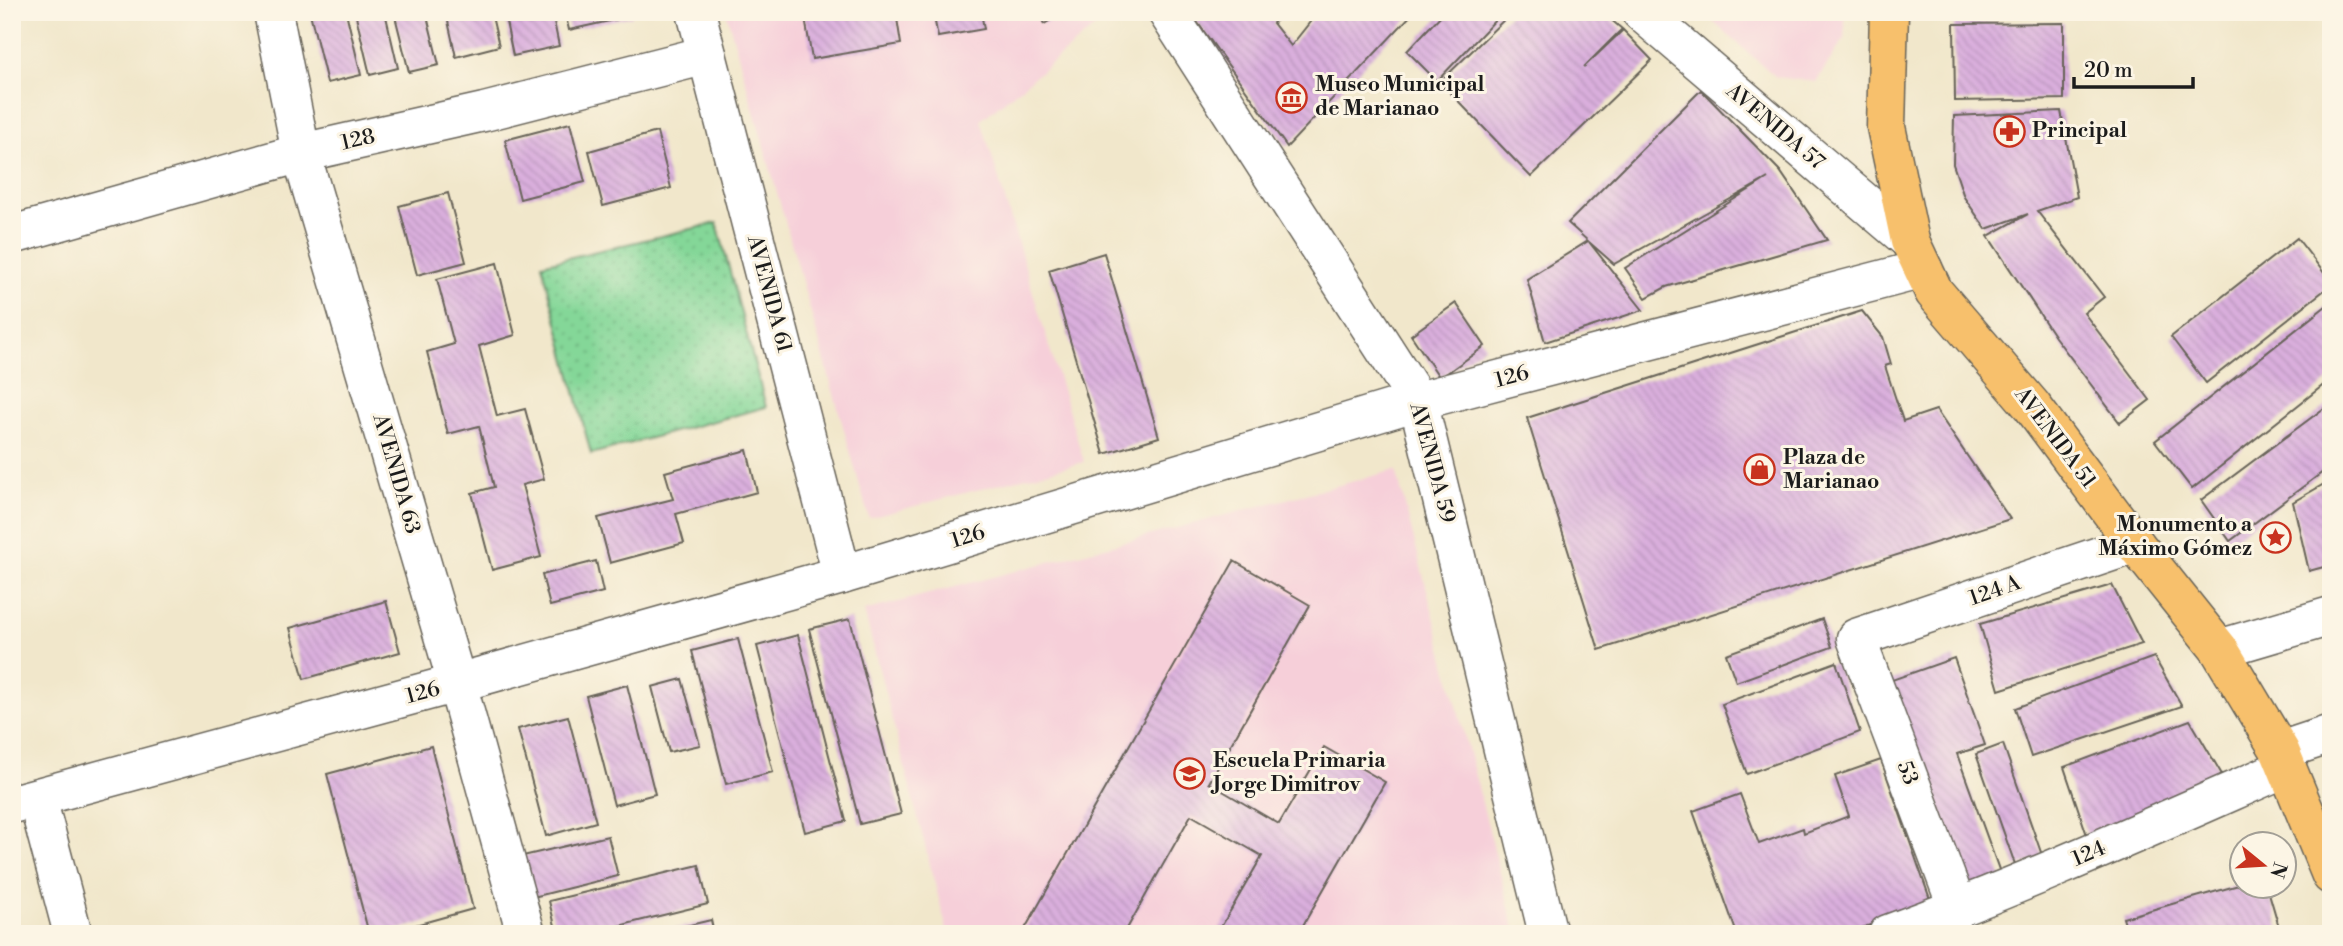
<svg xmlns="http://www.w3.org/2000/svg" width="2343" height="946" viewBox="0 0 2343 946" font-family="'Libre Bodoni',serif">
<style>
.built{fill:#f6cfd9}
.grass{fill:url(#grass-dots);stroke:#507a5a;stroke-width:2}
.building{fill:url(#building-back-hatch)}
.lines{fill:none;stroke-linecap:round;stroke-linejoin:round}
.minor-casing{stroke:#676359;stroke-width:41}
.major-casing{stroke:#676359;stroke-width:41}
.minor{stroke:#fff;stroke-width:38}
.major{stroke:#f7c06c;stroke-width:38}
.labels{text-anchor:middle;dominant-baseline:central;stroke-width:6;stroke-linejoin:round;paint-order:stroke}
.poi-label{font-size:21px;font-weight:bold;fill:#1c1c1c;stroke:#fcf5e5;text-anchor:start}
.street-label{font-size:21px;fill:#1c1c1c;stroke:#fcf5e5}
</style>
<defs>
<pattern id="grass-dots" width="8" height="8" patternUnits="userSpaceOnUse" patternTransform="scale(1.75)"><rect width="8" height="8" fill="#84d798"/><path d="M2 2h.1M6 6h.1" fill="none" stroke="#71b882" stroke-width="1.8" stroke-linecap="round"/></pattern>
<pattern id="building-back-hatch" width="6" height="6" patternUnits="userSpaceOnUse" patternTransform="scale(1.75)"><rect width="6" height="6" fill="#daafdd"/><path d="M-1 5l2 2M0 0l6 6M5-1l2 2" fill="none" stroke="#ba96bd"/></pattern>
</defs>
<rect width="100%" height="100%" fill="#fcf5e5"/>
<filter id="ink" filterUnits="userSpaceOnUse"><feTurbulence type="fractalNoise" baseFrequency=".0143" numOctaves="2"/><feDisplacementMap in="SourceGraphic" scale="14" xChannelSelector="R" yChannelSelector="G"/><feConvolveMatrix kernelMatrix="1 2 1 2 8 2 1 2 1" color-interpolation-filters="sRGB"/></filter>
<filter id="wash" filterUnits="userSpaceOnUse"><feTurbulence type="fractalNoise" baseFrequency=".00686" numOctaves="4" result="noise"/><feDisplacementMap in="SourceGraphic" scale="28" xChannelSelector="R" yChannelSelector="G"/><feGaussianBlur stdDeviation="1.57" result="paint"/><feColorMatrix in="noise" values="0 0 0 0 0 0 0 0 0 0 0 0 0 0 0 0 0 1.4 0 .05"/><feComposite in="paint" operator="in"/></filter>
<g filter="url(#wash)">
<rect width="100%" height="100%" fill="#f1e7cb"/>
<g class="built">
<path d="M726 12H1114L981 120 1084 462 869 518Z"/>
<path d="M1702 12H1845V37L1816 82 1776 77Z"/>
<path d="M1396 470 1516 934H948L864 611Z"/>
</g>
<path class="grass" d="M717 223 766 407 591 454 542 264Z"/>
<g id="blocks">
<g class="building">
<path d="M346 12 361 75 327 83 310 13Z"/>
<path d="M355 12H385L398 68 370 75Z"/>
<path d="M394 12H426L439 65 409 72Z"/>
<path d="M446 12H491L499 46 456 57Z"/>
<path d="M504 12H552L559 46 513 56Z"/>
<path d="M565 12H631L632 16 569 30Z"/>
<path d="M804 12H896L901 44 812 59Z"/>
<path d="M933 12H981L984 29 938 37Z"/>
<path d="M1038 12H1064L1044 24Z"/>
<path d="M1190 12H1285L1273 23 1291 46 1318 12H1414L1287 147Z"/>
<path d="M1444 12H1503L1437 81 1407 51Z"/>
<path d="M1512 12H1602L1622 29 1584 67 1623 30 1652 60 1531 177 1440 82Z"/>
<path d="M2064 23V99L1955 101 1954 24Z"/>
<path d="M1701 90 1780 171 1827 240 1666 287 1646 298 1625 268 1768 178 1614 264 1589 242 1643 310 1545 342 1527 279 1588 241 1568 223Z"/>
<path d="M2061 111 2077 197 2037 211 2104 297 2084 313 2150 400 2120 423 2055 337 1988 236 2028 214 1986 229 1964 197 1953 164 1954 116Z"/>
<path d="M570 123 585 182 520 199 505 140Z"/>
<path d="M657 132 671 188 603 206 589 151Z"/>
<path d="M448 193 466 262 417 275 399 206Z"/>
<path d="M2297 238 2331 282V285L2206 383 2171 337Z"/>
<path d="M1104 253 1159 437 1104 454 1049 270Z"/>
<path d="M497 263 515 335 479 346 497 416 525 409 544 479 522 485 541 557 492 570 472 493 494 487 479 426 448 434 427 352 454 344 437 279Z"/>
<path d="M2331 302V379L2192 489 2155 441Z"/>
<path d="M1456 303 1485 346 1440 378 1411 335Z"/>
<path d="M1862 311 1883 337 1891 364 1885 366 1903 421 1936 410 2010 519 1599 650 1527 418Z"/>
<path d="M2331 403V466L2230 541 2201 500Z"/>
<path d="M747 450 757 492 676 514 684 543 610 563 598 518 673 499 665 472Z"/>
<path d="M2331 480V565L2309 571 2293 502Z"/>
<path d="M596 561 603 592 550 606 542 575Z"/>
<path d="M1234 561 1310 605 1209 783 1279 824 1324 747 1385 782 1298 934H1217L1262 856 1191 815 1124 934H1022Z"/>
<path d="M2112 585 2142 644 1999 690 1980 624Z"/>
<path d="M386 601 400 652 304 679 290 628Z"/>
<path d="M850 619 901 814 860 824 809 629Z"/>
<path d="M1822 619 1832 647 1736 682 1726 654Z"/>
<path d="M798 635 846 821 805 832 757 646Z"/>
<path d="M738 639 773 772 726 784 692 651Z"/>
<path d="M2154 657 2182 706 2031 757 2015 708Z"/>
<path d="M1954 658 1985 745 1957 754 2002 878 1964 892 1889 681Z"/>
<path d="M1836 662 1860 732 1747 774 1722 704Z"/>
<path d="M682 679 700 745 669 752 652 687Z"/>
<path d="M627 685 655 794 614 805 586 696Z"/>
<path d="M568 716 596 822 546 836 518 729Z"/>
<path d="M2190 720 2231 790 2089 841 2064 767Z"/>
<path d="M2003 744 2043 858 2016 867 1976 754Z"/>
<path d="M431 746 473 909 383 934H369L327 774Z"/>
<path d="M1881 760 1931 902 1846 934H1737L1693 811 1740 794 1759 844 1803 828 1804 833 1849 816 1835 776Z"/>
<path d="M608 836 618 876 533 897 523 856Z"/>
<path d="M699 865 708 904 586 934H557L549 901Z"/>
<path d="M2242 884V886H2267L2281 934H2128L2123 918Z"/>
<path d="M711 920 714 934H657L656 933Z"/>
</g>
</g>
</g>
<g filter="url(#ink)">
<use href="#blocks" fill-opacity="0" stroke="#676359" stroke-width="2"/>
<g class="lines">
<defs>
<g id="minor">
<path d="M273 12 301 153 457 683 526 934"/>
<path d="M696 12 842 575"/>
<path d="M1167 12 1418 401 1548 934"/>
<path d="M1641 12 1910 241"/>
<path d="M12 235 301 153 484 112 707 55"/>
<path d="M2219 649 2331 616"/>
<path d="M2280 751 2331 734"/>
<path d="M37 798 73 934"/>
<path d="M12 804 457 683 842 575 1418 401 1923 269"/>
<path d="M1958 909 1856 638 2135 544"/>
<path d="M1888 934C2023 885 2155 825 2287 767"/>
</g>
<path id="major" d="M1889 12 1886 127 1910 241 1934 292 2032 406 2135 544 2219 649 2280 751 2331 875"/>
</defs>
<use href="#minor" class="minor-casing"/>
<use href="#major" class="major-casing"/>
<use href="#minor" class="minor"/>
<use href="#major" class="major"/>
</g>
</g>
<defs>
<symbol id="museum-ring" viewBox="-11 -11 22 22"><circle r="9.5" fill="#fcf5e5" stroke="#c8321e" stroke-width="1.5"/><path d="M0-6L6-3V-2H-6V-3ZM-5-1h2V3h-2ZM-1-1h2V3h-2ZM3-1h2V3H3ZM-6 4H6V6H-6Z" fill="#c8321e"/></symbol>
<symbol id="pharmacy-ring" viewBox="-11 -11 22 22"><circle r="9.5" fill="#fcf5e5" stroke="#c8321e" stroke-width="1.5"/><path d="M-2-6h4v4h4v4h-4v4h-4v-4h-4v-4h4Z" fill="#c8321e"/></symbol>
<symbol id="shop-ring" viewBox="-11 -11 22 22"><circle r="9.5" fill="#fcf5e5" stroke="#c8321e" stroke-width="1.5"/><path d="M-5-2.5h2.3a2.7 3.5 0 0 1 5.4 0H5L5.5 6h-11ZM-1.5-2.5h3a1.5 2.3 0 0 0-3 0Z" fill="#c8321e"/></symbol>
<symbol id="sight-ring" viewBox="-11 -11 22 22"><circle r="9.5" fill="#fcf5e5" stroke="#c8321e" stroke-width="1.5"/><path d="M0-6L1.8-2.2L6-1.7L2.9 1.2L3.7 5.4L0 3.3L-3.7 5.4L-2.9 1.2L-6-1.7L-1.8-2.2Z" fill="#c8321e"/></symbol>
<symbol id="school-ring" viewBox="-11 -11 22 22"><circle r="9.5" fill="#fcf5e5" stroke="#c8321e" stroke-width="1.5"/><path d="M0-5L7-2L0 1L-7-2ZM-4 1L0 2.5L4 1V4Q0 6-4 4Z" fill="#c8321e"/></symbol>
</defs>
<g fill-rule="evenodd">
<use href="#museum-ring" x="1274" y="80" width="35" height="35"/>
<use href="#pharmacy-ring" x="1992" y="114" width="35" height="35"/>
<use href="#shop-ring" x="1742" y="452" width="35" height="35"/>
<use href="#sight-ring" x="2258" y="520" width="35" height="35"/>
<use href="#school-ring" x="1172" y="756" width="35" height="35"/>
</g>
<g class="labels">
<g class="poi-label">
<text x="1315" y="85">Museo Municipal<tspan x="1315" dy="24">de Marianao</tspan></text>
<text x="2032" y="131">Principal</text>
<text x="1783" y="458">Plaza de<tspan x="1783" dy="24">Marianao</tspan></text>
<text x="2252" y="525" text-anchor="end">Monumento a<tspan x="2252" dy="24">Máximo Gómez</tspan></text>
<text x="1213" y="761">Escuela Primaria<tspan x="1213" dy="24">Jorge Dimitrov</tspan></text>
</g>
<g class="street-label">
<text transform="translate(1775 127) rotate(40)">AVENIDA 57</text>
<text transform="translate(358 140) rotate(-13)">128</text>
<text transform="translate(769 294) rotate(75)">AVENIDA 61</text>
<text transform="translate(1512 377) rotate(-15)">126</text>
<text transform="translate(2055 438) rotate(53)">AVENIDA 51</text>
<text transform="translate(1432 463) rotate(75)">AVENIDA 59</text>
<text transform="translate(396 474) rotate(74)">AVENIDA 63</text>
<text transform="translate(968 537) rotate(-17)">126</text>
<text transform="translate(1995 591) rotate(-19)">124 A</text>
<text transform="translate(423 693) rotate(-15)">126</text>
<text transform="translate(1907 773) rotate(69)">53</text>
<text transform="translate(2089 854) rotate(-23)">124</text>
</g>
</g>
<rect width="2343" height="946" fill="none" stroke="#fcf5e5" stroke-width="42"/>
<g transform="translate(2263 865) rotate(108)"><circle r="33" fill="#fcf5e5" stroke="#a29e95" stroke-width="2"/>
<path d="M0-5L12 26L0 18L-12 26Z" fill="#c8321e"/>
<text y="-10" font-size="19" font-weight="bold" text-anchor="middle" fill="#1c1c1c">N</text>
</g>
<path d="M2074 77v10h119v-10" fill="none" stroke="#1c1c1c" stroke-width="3.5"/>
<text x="2084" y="77" font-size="21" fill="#1c1c1c" stroke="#fcf5e5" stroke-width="5" paint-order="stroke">20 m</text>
</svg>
